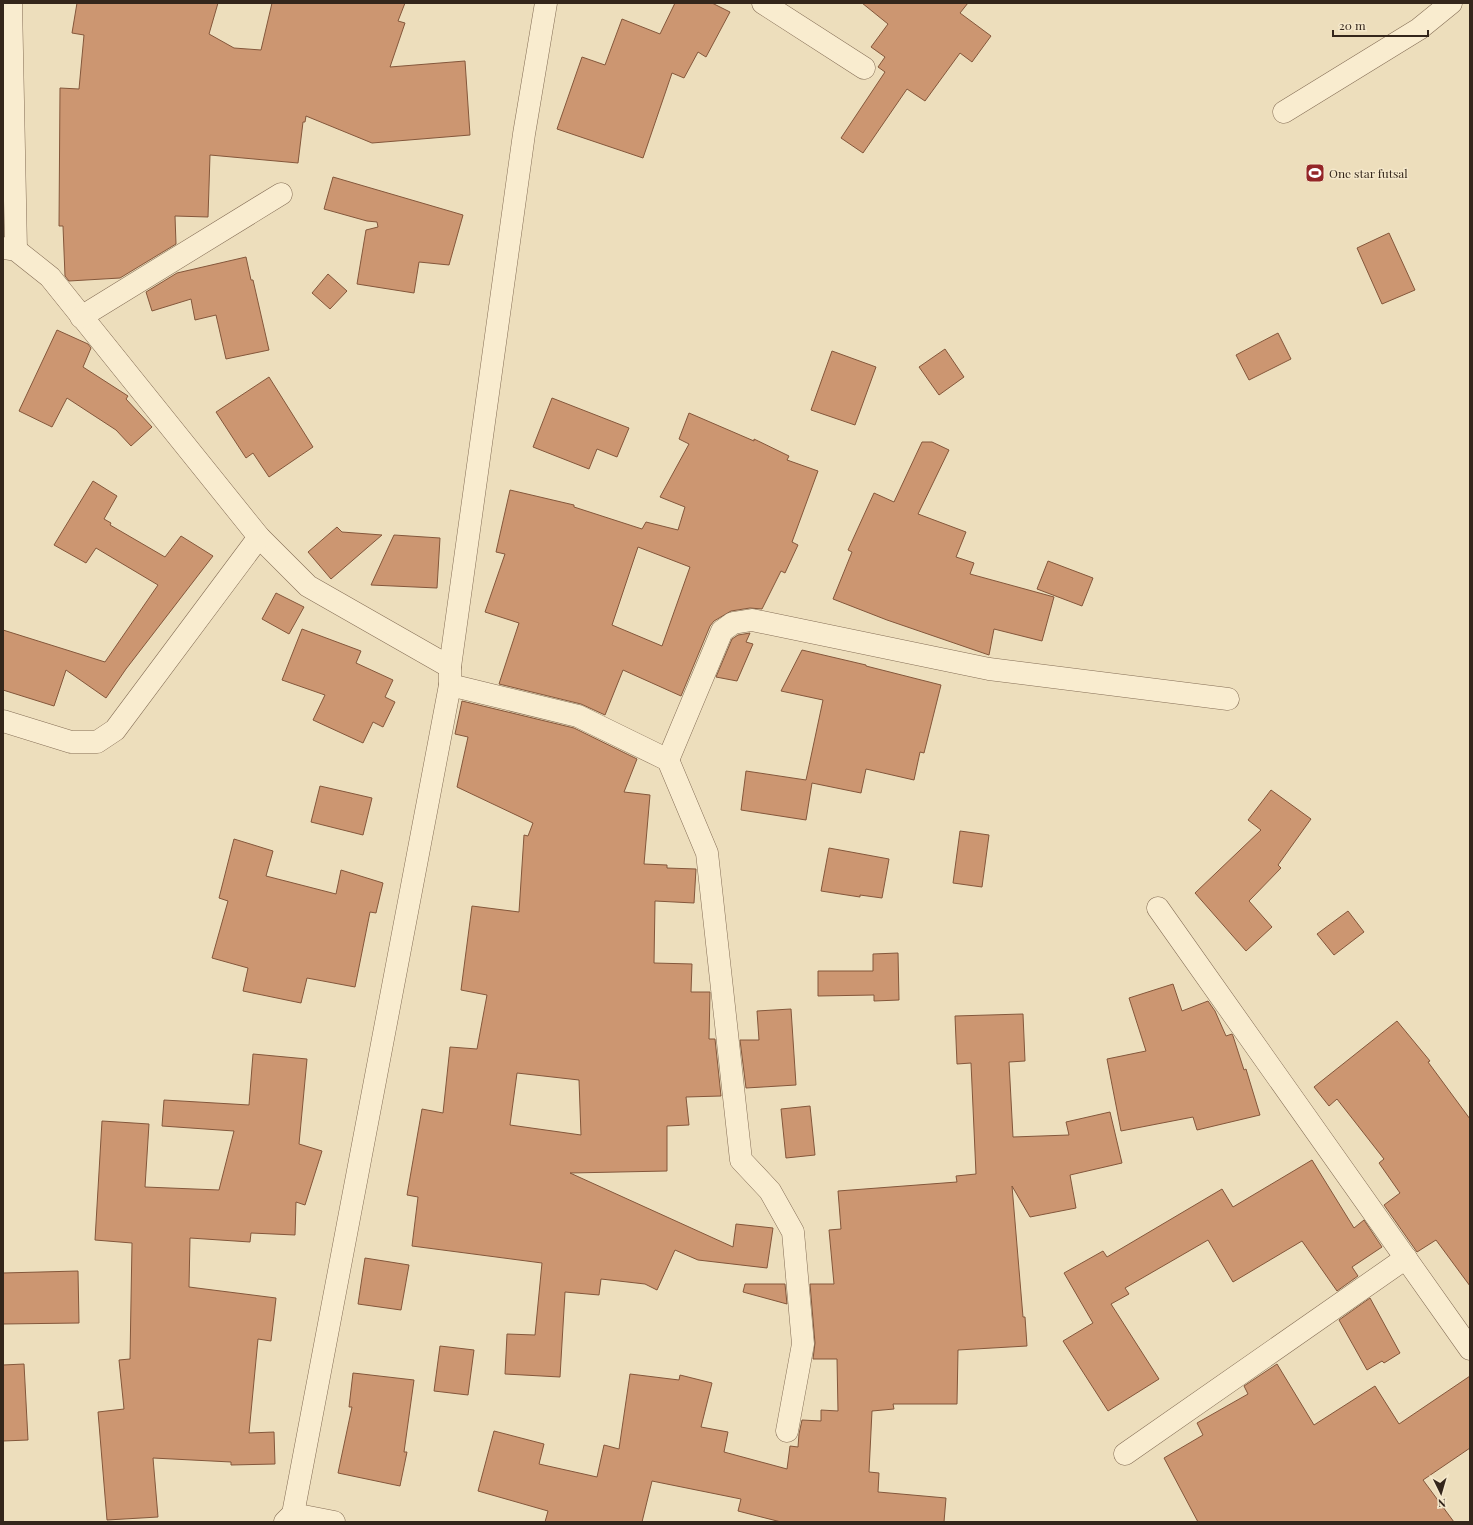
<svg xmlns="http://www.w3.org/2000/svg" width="1473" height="1525" viewBox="0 0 1473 1525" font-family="'Playfair Display',serif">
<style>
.building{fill:#cc9671;stroke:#84573b;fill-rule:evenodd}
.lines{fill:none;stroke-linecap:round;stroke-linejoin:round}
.minor-casing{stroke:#856e56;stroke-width:23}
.minor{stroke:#f9eccf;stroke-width:22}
.labels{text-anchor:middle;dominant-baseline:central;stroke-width:3;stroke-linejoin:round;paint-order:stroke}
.poi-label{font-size:12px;fill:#34261b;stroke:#f5e8cb;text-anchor:start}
</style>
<rect width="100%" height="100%" fill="#eddebc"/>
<g class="building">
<path d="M77 3H218L209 34 234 48 261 50 272 3H405L398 21 405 23 390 67 465 61 470 135 372 143 306 116 305 122H303L298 163 210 155 208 217 175 216 176 244 120 278 69 281 65 276 63 226H59L60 88 79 89 84 35 72 33Z"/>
<path d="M675 3H712L730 12 706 57 698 52 684 78 672 73 643 158 557 129 582 57 605 65 622 19 660 34Z"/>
<path d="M862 3H968L960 13 991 36 972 62 960 53 925 101 907 89 863 153 841 138 885 72 878 67 885 57 871 47 888 24Z"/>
<path d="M333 177 463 215 449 265 419 262 414 293 357 284 366 230 378 227 377 222 367 221 324 209Z"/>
<path d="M1389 233 1415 290 1382 304 1357 248Z"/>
<path d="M246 257 251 280H253L269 350 226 359 216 315 195 320 191 299 152 311 146 292 177 273Z"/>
<path d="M328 274 347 291 330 309 312 293Z"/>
<path d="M57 330 88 344 91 348 83 367 128 396 126 399 152 427 131 446 116 430 67 398 52 427 19 411Z"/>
<path d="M1278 333 1291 359 1249 380 1236 355Z"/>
<path d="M945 349 964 377 939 395 919 367Z"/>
<path d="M832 351 876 367 855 425 811 410Z"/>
<path d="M269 377 313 447 269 477 253 453 246 458 216 412Z"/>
<path d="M552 398 629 428 617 457 597 449 589 469 533 447Z"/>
<path d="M689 413 754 441V439L789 456 787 460 818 471 792 542 798 545 785 573 781 571 762 609 750 608 731 611 714 621 710 626 681 696 623 670 605 715 581 704 499 684 519 623 485 612 505 554 496 552 510 490 574 505V507L642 529 646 522 678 530 685 507 660 497 689 444 679 439ZM638 547 690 567 662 646 612 625Z"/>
<path d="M922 442H932L949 450 918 514 966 532 956 557 974 563 970 574 1054 597 1042 641 994 629 989 655 887 620 833 599 852 552 848 550 874 493 894 502Z"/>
<path d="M93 481 117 496 104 519 111 523 110 525 165 557 181 536 213 556 126 669 106 698 66 670 54 706 3 690V630L105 662 158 585 96 548 86 563 54 545Z"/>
<path d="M337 527 342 532 382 535 331 579 308 552Z"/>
<path d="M394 535 440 538 437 588 371 585Z"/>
<path d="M1048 561 1093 578 1082 606 1037 589Z"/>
<path d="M276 593 304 607 289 634 262 619Z"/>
<path d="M302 629 361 651 356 663 393 680 385 697 395 702 383 727 373 722 363 743 313 720 325 695 282 680Z"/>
<path d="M750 633 746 642 753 644 737 681 716 677 732 639 738 635Z"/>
<path d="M802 650 866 665V666L941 685 924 753 920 752 914 780 866 769 861 793 812 783 806 820 741 810 746 771 806 780 823 700 781 691Z"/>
<path d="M462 701 574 728 637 759 624 792 650 795 644 864 667 865V868L696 869 694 903 655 901 654 963 692 964 691 992H710L709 1039H715L721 1096 686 1097 689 1125 667 1126V1171L570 1173 733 1247 736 1224 773 1228 767 1268 698 1260 675 1250 657 1290 645 1284 601 1279 599 1295 565 1292 560 1377 505 1374 507 1334 535 1335 542 1263 412 1246 418 1197 407 1195 422 1109 443 1113 450 1047 477 1049 487 995 461 990 472 906 519 912 524 835 528 836 533 823 457 787 468 737 455 734ZM517 1073 579 1080 581 1135 510 1125Z"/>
<path d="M320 786 372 798 363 835 311 822Z"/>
<path d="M1271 790 1311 819 1278 865 1281 868 1249 901 1272 927 1246 951 1195 893 1261 830 1248 820Z"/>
<path d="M960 831 989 835 982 887 953 883Z"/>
<path d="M234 839 273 851 266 876 336 894 341 870 383 883 376 913 370 912 355 987 307 978 301 1003 243 991 248 968 212 958 228 901 219 898Z"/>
<path d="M829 848 889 859 882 898 860 895V897L821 891Z"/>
<path d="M1348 911 1364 932 1334 955 1317 934Z"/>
<path d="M898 953 899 1000 874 1001V995L818 996V971H873V954Z"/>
<path d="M1173 984 1182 1011 1208 1001 1215 1011 1226 1036 1232 1034 1233 1036 1244 1070 1246 1069 1260 1115 1197 1130 1193 1117 1121 1131 1107 1059 1146 1051 1129 998Z"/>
<path d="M791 1009 796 1085 746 1088 740 1040H759L757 1011Z"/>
<path d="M1023 1014 1025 1061 1009 1062 1013 1137 1069 1135 1066 1122 1110 1112 1122 1163 1070 1175 1076 1208 1030 1217 1012 1186 1023 1317H1025L1027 1346 958 1350 957 1404H893L894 1409 872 1411 869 1472 879 1473 878 1492 946 1498 944 1522H781L738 1511 741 1499 652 1481 642 1522H545L548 1511 478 1491 494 1431 544 1444 539 1464 597 1477 604 1445 619 1449 630 1374 679 1380 680 1375 712 1383 701 1427 728 1432 724 1452 787 1469 790 1446 798 1447 799 1434 802 1420 821 1421V1410L838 1411 837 1359H813L815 1343 810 1284H834L829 1230 841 1229 838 1191 957 1182 956 1176 976 1174 971 1063 957 1064 955 1016Z"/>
<path d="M1397 1021 1430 1061 1428 1062 1470 1119V1286L1436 1240 1417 1252 1384 1205 1400 1193 1379 1163 1384 1159 1337 1099 1329 1106 1314 1087Z"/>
<path d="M253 1054 307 1059 299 1144 322 1151 305 1205 296 1202 295 1235 251 1233 250 1242 190 1238 189 1287 276 1298 271 1341 258 1339 249 1433 274 1432 275 1464 231 1465V1462L153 1458 158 1517 107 1520 98 1412 124 1409 119 1360 130 1359 132 1243 95 1240 102 1121 149 1124 145 1187 219 1190 234 1131 162 1126 164 1100 249 1105Z"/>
<path d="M810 1106 815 1155 786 1158 781 1109Z"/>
<path d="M1312 1160 1354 1228 1364 1220 1382 1247 1352 1267 1358 1276 1337 1291 1302 1241 1233 1282 1208 1240 1125 1288 1129 1294 1111 1304 1159 1379 1108 1411 1063 1341 1093 1323 1064 1273 1103 1251 1107 1257 1222 1189 1233 1207Z"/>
<path d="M365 1258 409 1265 401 1310 358 1304Z"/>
<path d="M78 1271 79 1323 3 1324V1273Z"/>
<path d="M745 1284H785L787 1304 743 1292Z"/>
<path d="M1370 1298 1400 1353 1384 1363 1382 1361 1367 1370 1339 1320Z"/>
<path d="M440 1346 474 1350 468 1395 434 1391Z"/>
<path d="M24 1364 28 1440 3 1441V1365Z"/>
<path d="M1277 1364 1314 1425 1375 1386 1399 1424 1470 1376V1448L1423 1480 1454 1522H1198L1164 1458 1203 1435 1197 1423 1248 1394 1244 1386Z"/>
<path d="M353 1373 414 1380 404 1452H407L400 1486 338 1473 352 1407H349Z"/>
</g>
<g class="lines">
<defs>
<g id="minor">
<path d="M11 3 16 250"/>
<path d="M763 3 864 68"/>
<path d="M1284 112 1419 29 1451 3"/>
<path d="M3 248 16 250 50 277 259 537 308 586 450 667"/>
<path d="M81 317 281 194"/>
<path d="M450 685 578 716 668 760 707 853 741 1160 770 1191 793 1232 803 1344 787 1431"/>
<path d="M3 721 71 742H97L115 730 259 537"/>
<path d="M668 760 722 631 733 623 752 620 989 669 1228 699"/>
<path d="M1158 908 1470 1349"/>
<path d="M1125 1454 1406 1258"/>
<path d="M293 1514 334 1522"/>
<path d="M285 1522 293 1514 450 685V667L524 134 546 3"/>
</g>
</defs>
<use href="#minor" class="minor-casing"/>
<use href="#minor" class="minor"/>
</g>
<defs>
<symbol id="stadium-square" viewBox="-11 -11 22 22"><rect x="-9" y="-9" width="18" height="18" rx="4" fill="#942628" stroke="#f5e8cb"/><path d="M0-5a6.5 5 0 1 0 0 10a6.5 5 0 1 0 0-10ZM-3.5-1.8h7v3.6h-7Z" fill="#fff"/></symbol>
</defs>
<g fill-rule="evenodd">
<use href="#stadium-square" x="1304" y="162" width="22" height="22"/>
</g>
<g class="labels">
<g class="poi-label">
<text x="1329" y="173">One star futsal</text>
</g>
</g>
<rect width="1473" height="1525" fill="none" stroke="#34261b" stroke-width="8"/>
<g transform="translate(1441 1493) rotate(175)" stroke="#f5e8cb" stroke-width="3" paint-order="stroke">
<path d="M0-3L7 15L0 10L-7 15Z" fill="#34261b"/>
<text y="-6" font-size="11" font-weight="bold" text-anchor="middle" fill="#34261b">N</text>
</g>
<path d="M1333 30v6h95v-6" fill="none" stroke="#34261b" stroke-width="2"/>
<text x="1339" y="30" font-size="12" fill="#34261b" stroke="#f5e8cb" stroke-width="3" paint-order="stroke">20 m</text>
</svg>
